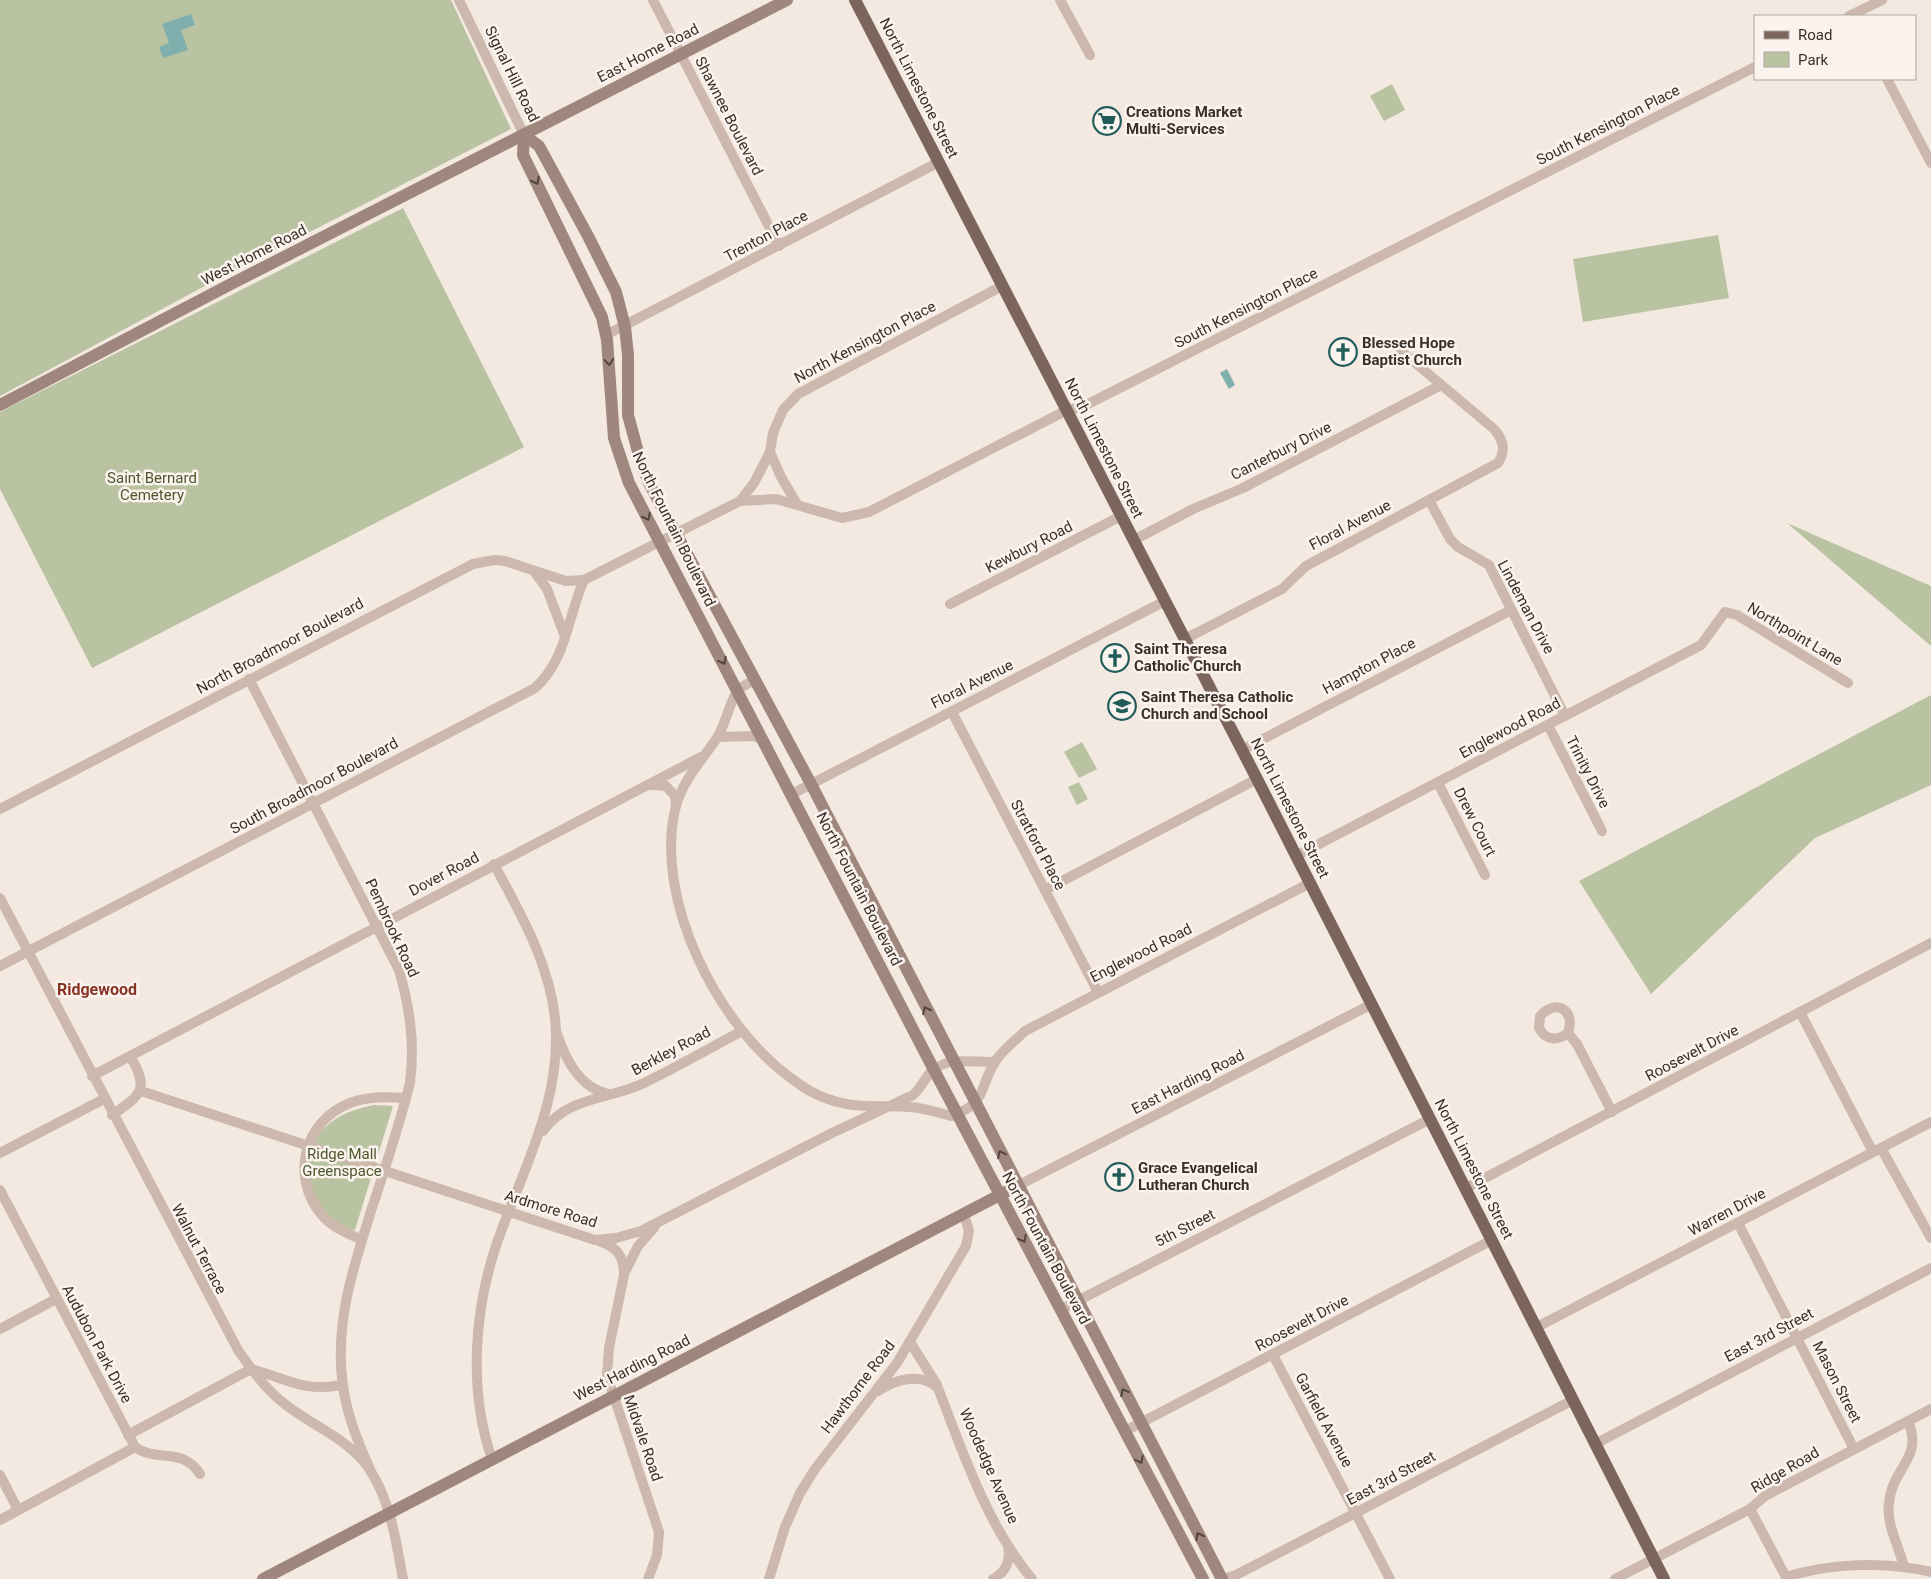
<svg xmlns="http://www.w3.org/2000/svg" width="1931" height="1579" viewBox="0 0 1931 1579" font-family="Roboto,sans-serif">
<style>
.green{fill:#bac3a1}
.water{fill:#80b0ae}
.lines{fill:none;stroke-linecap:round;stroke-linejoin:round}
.street{stroke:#ccb8ad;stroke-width:10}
.secondary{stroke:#a0877e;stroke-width:12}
.primary{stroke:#7c655d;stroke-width:12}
.oneway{stroke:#544540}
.labels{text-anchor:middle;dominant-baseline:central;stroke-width:5;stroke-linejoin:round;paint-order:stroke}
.street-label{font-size:15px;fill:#3a2f2b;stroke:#fbf4ee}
.poi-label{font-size:15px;font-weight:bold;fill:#3a2f2b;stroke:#fbf4ee;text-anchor:start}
.park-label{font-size:15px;fill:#4d582f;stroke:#fbf4ee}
.neighbourhood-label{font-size:16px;font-weight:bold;fill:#883425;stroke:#fbf4ee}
</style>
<rect width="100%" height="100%" fill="#f3e9e1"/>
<g class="green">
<path d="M0 0H451L511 129 216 280 0 396Z"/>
<path d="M1392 84 1405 110 1384 121 1370 96Z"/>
<path d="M403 208 524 447 92 668 0 489V412Z"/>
<path d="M1718 235 1729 298 1583 322 1573 259Z"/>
<path d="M1787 523 1931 586V646Z"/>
<path d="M1931 695V785L1815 838 1651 994 1579 881Z"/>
<path d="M1082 742 1097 769 1079 778 1064 752Z"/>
<path d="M1079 782 1088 799 1077 805 1068 787Z"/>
<path d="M374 1105 393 1106 355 1230C318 1226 294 1168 316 1138 331 1117 350 1110 374 1105Z"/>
</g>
<g class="water">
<path d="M191 14 195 25 181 30 188 50 163 58 159 47 169 43 162 24Z"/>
<path d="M1227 369 1235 385 1229 389 1220 373Z"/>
</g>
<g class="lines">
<g class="street">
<path d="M459 0 524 135"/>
<path d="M653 0 779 246"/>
<path d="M1060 0 1090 55"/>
<path d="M1849 16 1882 0"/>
<path d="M1887 79 1931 163"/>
<path d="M606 335 939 162"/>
<path d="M770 452 781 477 797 504"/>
<path d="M1429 500 1450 539 1458 547 1489 565 1565 716"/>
<path d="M740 501 754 483 770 452 773 433 783 410 798 394 1002 286"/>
<path d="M1134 540 1193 509 1243 488 1441 385"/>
<path d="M534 571 547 589 564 634"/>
<path d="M950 604 1121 516"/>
<path d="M1185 639 1282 589 1306 566 1498 463C1506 450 1504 441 1494 429L1401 351"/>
<path d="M249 679 399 970C410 1009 415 1043 410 1083 399 1126 385 1169 371 1211 353 1268 334 1325 343 1386 347 1416 358 1443 370 1469"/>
<path d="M754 680C750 683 742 686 738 690 731 698 725 726 717 738 702 760 683 780 676 806 652 898 719 1029 795 1081 804 1088 816 1095 828 1099 854 1109 883 1105 910 1107 924 1108 937 1112 951 1116 989 1102 977 1091 995 1062 1002 1050 1015 1041 1025 1031L1310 883"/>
<path d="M952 712 1098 992"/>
<path d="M1548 725 1602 831"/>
<path d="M718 737 753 736 763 739"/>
<path d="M1242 750 1511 610"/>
<path d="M1438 783 1485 875"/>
<path d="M651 785 666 786 675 796 676 805"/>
<path d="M792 794 1165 601"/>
<path d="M0 809 473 564 494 560 505 561 566 581 584 580 740 501 776 499 842 518 869 512 1067 410 1082 407 1755 67"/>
<path d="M1296 856 1701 645 1725 612 1737 615 1848 683"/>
<path d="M1045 890 1257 779"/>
<path d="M0 898 238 1350C252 1370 266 1390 286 1405 313 1426 351 1440 370 1470 391 1503 396 1541 403 1579"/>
<path d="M0 966 535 688C567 659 567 618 584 580"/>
<path d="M1800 1012 1873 1152"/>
<path d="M1568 1033C1557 1041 1546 1041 1539 1028L1540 1016C1556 998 1576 1010 1568 1033L1577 1044 1612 1112"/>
<path d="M557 1034C566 1060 579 1087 608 1094"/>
<path d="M92 1076 701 757"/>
<path d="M141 1091 595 1240 616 1238 641 1231 832 1133 913 1095C920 1089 924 1080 930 1073 947 1055 974 1063 995 1062"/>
<path d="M112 1115C141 1095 150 1089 130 1056"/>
<path d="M543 1131C568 1096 609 1100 644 1083 677 1067 710 1048 742 1031"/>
<path d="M1881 1148 1931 1238"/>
<path d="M0 1153 104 1099"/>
<path d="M1017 1186 1372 1004"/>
<path d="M1466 1188 1931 943"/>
<path d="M0 1190 135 1447C156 1463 182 1446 200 1474"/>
<path d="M1738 1223 1854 1449"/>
<path d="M362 1240C347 1233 331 1227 321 1214 290 1176 304 1121 350 1103 368 1096 387 1097 406 1098"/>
<path d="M599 1241C617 1247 624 1256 624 1275L609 1348 607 1376 659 1532 657 1555 648 1579"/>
<path d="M625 1272 638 1246 654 1228"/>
<path d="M1060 1310 1430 1119"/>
<path d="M1537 1327 1931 1122"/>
<path d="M0 1329 56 1299"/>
<path d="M910 1342 937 1385"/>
<path d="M1273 1355 1390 1579"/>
<path d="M878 1391C896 1379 922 1372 938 1388 963 1453 987 1525 1032 1579"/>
<path d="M1125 1431 1492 1240"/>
<path d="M128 1435 251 1369C288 1379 302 1392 342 1385"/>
<path d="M1595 1444 1931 1268"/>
<path d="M492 1459C468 1390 474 1308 498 1240 524 1167 563 1098 555 1018 549 962 520 913 494 864"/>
<path d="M0 1475 18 1510"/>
<path d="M1750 1509 1787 1579"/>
<path d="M0 1520 135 1447"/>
<path d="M1904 1567C1899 1546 1886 1525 1889 1503 1892 1467 1924 1459 1908 1421"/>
<path d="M1786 1577C1830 1563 1886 1561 1931 1572"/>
<path d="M769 1579 785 1527 800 1493 815 1469 897 1363 966 1246 969 1231 964 1215"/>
<path d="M993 1579C1006 1572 1011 1560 1008 1546"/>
<path d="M1222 1579 1236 1575 1573 1400"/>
<path d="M1615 1579 1750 1509 1765 1496 1931 1409"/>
</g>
<g class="secondary">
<path d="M524 135 539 146 588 236 616 292 625 327 628 355V415L641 463 650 485 811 784 1222 1579"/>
<path d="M524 135 523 155 602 317 607 340 614 438 629 483 934 1070 1203 1579"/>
<path d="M0 405 231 284 787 0"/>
<path d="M263 1579 1017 1186"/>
</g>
<path class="primary" d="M855 0 1257 779 1664 1579"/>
</g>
<defs><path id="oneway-chevron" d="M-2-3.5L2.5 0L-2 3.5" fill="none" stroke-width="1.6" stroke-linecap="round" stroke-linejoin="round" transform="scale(1.25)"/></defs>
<g class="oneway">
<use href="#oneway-chevron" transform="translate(536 181) rotate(63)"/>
<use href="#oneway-chevron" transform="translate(609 362) rotate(85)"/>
<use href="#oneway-chevron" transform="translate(647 517) rotate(63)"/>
<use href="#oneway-chevron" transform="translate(723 661) rotate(62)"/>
<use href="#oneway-chevron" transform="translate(926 1010) rotate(-117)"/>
<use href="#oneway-chevron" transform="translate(1001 1154) rotate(-116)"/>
<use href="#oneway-chevron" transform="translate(1023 1239) rotate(62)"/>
<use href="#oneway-chevron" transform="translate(1124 1392) rotate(-118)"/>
<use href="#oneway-chevron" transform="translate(1140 1460) rotate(62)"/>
<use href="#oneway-chevron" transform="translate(1199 1536) rotate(-117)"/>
</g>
<defs>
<symbol id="supermarket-ring" viewBox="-11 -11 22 22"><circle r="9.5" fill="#fbf4ee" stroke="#215c5b" stroke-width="1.5"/><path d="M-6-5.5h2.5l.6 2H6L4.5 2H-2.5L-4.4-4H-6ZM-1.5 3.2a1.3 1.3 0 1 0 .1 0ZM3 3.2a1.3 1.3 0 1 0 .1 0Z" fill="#215c5b"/></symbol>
<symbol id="church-ring" viewBox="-11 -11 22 22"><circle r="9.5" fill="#fbf4ee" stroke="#215c5b" stroke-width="1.5"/><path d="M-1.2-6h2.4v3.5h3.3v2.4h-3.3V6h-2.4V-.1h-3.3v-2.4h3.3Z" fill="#215c5b"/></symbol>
<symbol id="school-ring" viewBox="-11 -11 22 22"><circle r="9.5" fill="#fbf4ee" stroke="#215c5b" stroke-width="1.5"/><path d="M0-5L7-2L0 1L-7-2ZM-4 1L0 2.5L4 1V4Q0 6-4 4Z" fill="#215c5b"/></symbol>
</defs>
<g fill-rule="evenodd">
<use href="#supermarket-ring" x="1091" y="105" width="32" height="32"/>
<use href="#church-ring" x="1327" y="336" width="32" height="32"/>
<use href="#church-ring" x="1099" y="642" width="32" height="32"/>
<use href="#school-ring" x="1106" y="690" width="32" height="32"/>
<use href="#church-ring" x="1103" y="1161" width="32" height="32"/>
</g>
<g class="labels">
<g class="street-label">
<text transform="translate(648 53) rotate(-27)">East Home Road</text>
<text transform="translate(512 74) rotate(64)">Signal Hill Road</text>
<text transform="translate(919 88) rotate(63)">North Limestone Street</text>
<text transform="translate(729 116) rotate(63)">Shawnee Boulevard</text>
<text transform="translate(1608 125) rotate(-27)">South Kensington Place</text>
<text transform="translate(766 236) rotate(-28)">Trenton Place</text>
<text transform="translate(254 255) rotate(-27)">West Home Road</text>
<text transform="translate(1246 308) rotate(-27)">South Kensington Place</text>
<text transform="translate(865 342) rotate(-28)">North Kensington Place</text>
<text transform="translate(1104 448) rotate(63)">North Limestone Street</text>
<text transform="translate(1281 451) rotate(-27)">Canterbury Drive</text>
<text transform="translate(1350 525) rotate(-28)">Floral Avenue</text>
<text transform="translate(674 529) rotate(64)">North Fountain Boulevard</text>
<text transform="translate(1029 547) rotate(-27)">Kewbury Road</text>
<text transform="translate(1526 607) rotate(62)">Lindeman Drive</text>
<text transform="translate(1795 634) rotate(31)">Northpoint Lane</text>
<text transform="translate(280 646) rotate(-28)">North Broadmoor Boulevard</text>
<text transform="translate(1369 666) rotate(-28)">Hampton Place</text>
<text transform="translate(972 684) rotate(-27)">Floral Avenue</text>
<text transform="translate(1510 728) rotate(-28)">Englewood Road</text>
<text transform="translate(1588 772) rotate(63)">Trinity Drive</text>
<text transform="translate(314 786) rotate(-28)">South Broadmoor Boulevard</text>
<text transform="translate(1290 808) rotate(63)">North Limestone Street</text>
<text transform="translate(1475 822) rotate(63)">Drew Court</text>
<text transform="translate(1038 845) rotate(62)">Stratford Place</text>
<text transform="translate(444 874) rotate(-28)">Dover Road</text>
<text transform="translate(859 889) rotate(63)">North Fountain Boulevard</text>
<text transform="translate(392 928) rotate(65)">Pembrook Road</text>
<text transform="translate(1141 953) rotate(-27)">Englewood Road</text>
<text transform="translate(671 1051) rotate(-28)">Berkley Road</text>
<text transform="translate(1692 1053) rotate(-28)">Roosevelt Drive</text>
<text transform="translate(1188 1082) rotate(-27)">East Harding Road</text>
<text transform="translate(1474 1169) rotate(63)">North Limestone Street</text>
<text transform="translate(551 1209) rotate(17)">Ardmore Road</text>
<text transform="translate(1727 1212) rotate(-28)">Warren Drive</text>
<text transform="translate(1185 1228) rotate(-27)">5th Street</text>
<text transform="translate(1046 1248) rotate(62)">North Fountain Boulevard</text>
<text transform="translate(199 1249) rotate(62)">Walnut Terrace</text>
<text transform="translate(1302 1323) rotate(-28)">Roosevelt Drive</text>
<text transform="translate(1769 1335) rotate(-28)">East 3rd Street</text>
<text transform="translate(97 1344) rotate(62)">Audubon Park Drive</text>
<text transform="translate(632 1368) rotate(-27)">West Harding Road</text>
<text transform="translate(1837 1382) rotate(63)">Mason Street</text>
<text transform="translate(858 1387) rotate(-53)">Hawthorne Road</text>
<text transform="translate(1324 1420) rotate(62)">Garfield Avenue</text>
<text transform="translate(643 1438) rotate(71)">Midvale Road</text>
<text transform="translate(989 1466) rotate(66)">Woodedge Avenue</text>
<text transform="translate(1785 1470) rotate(-30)">Ridge Road</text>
<text transform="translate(1391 1478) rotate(-28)">East 3rd Street</text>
</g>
<g class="poi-label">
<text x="1126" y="112">Creations Market<tspan x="1126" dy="17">Multi-Services</tspan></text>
<text x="1362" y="343">Blessed Hope<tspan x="1362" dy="17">Baptist Church</tspan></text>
<text x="1134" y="649">Saint Theresa<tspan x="1134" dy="17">Catholic Church</tspan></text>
<text x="1141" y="697">Saint Theresa Catholic<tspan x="1141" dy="17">Church and School</tspan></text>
<text x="1138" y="1168">Grace Evangelical<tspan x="1138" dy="17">Lutheran Church</tspan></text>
</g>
<g class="park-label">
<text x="152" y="478">Saint Bernard<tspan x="152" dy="17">Cemetery</tspan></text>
<text x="342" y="1154">Ridge Mall<tspan x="342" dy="17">Greenspace</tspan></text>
</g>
<g class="neighbourhood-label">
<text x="97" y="989">Ridgewood</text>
</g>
</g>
<rect x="1754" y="15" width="162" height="65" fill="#fbf4ee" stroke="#aea5a0"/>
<rect x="1764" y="31" width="25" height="8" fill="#7c655d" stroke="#aea5a0"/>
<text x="1798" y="40" font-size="15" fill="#3a2f2b">Road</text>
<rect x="1764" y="52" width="25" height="15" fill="#bac3a1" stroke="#aea5a0"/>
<text x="1798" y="65" font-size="15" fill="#3a2f2b">Park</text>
</svg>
